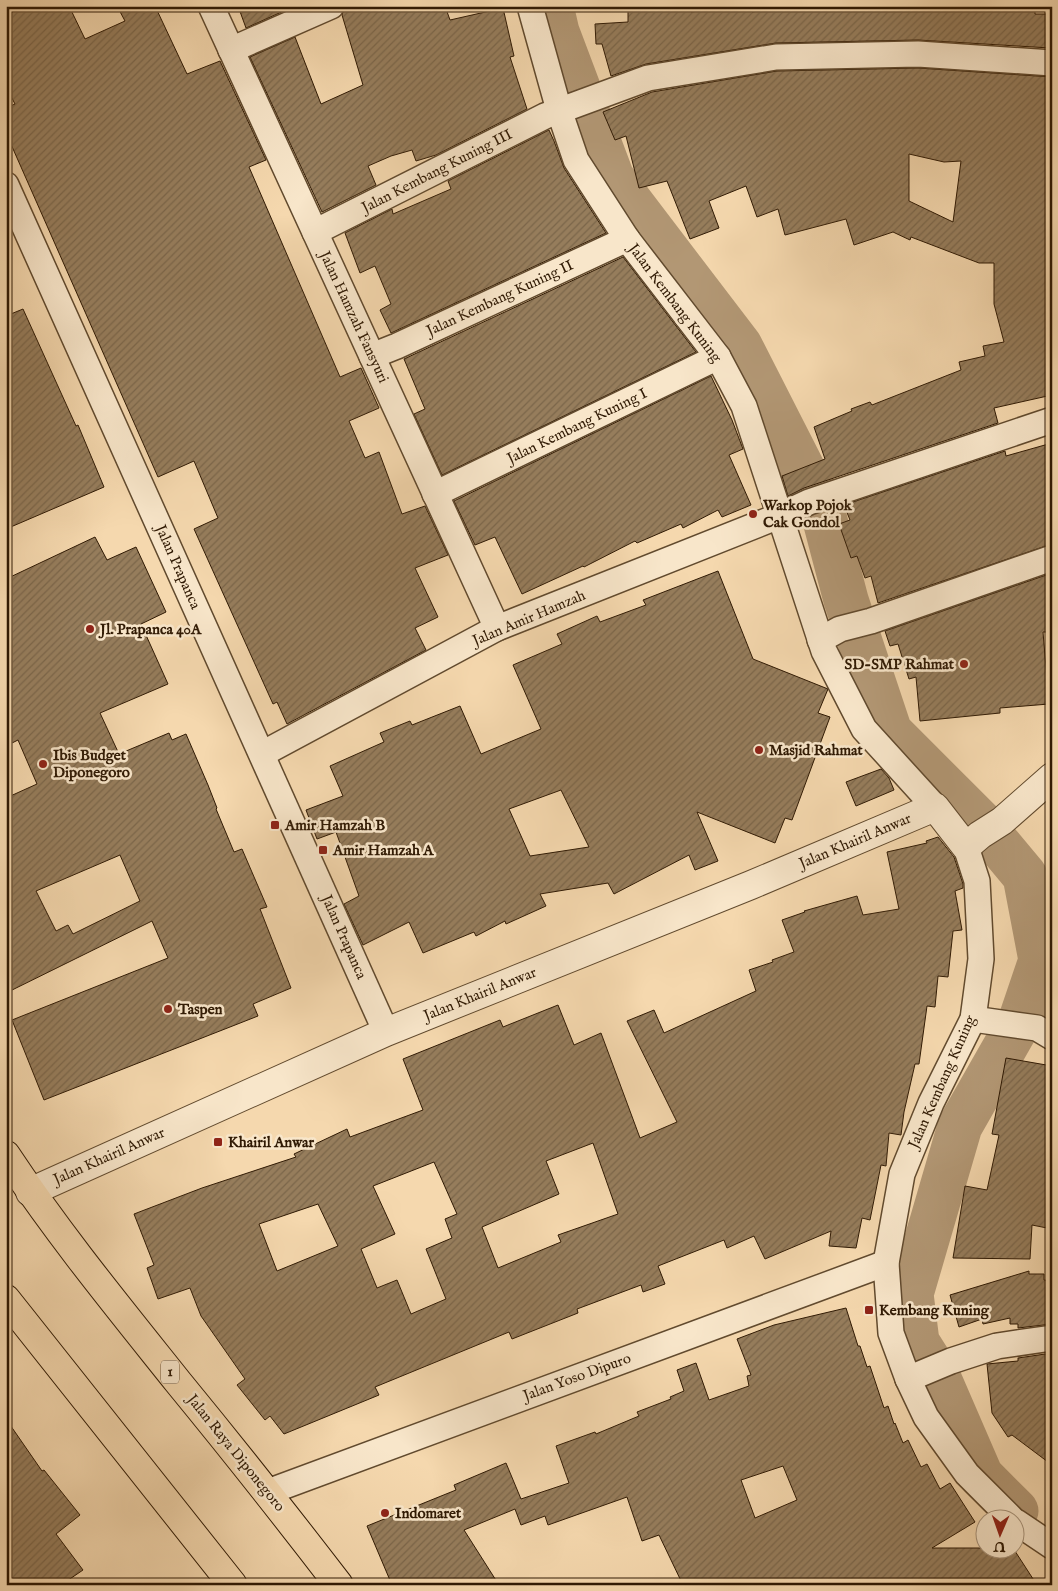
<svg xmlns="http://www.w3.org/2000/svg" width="1058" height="1591" viewBox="0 0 1058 1591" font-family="'IM FELL English',serif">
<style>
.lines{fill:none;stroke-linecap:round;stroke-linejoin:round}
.river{stroke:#b29774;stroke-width:45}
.building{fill:url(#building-hatch);stroke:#301a04;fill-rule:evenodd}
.minor-casing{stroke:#614a2e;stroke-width:28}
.tertiary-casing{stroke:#614a2e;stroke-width:30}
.trunk-casing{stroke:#301a04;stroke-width:30}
.minor{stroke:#f8e6ca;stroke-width:25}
.tertiary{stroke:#f8e6ca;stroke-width:28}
.trunk{stroke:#f5d8ae;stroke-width:28}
.poi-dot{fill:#8f2418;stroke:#f8e6ca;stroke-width:2}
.labels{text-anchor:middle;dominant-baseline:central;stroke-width:5;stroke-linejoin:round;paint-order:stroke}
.shield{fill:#f8e6ca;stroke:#6c573f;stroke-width:1}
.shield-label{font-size:14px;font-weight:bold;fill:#301a04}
.street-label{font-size:15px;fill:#301a04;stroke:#f8e6ca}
.poi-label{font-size:15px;font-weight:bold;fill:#301a04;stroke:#f8e6ca;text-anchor:start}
</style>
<defs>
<pattern id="building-hatch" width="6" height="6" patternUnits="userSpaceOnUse" patternTransform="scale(1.25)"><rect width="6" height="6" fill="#967d5c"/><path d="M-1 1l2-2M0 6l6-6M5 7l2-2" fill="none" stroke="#7b664a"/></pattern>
</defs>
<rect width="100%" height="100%" fill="#f5d8ae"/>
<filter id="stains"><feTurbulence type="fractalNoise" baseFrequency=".004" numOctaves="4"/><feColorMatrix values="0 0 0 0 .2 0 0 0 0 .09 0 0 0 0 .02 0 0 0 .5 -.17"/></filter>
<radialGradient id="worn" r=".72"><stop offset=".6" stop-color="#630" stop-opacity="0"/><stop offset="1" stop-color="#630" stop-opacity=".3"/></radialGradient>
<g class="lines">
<path class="river" d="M551 6 557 32 612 178 740 346 821 505 846 600 890 732 980 822 1025 876 1041 960 1021 1019 960 1126 911 1294 917 1342 936 1372 981 1476 1016 1511"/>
</g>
<g class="building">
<path d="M6 6H69L85 39 125 21 117 6H155L187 74 220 61 266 160 249 167 340 377 361 368 379 408 349 421 365 458 379 452 402 514 425 506 448 555 415 568 438 617 415 628 426 650 287 724 277 702 273 704 194 529 218 518 194 461 158 477 6 133V108L15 104 6 87Z"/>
<path d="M238 6H284L286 10 246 28Z"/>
<path d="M345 6H445L450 20 503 8 514 56 510 57 527 109 436 155 416 161 412 150 391 156 368 166 376 185 322 212 250 57 295 37 321 104 363 85 342 15Z"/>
<path d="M661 6H691V12L739 6H751L752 12 792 6H1035V14H1050V48L918 40 776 43 646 64 611 76 602 44H596L595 24 628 22V9L661 10Z"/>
<path d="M918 68 1052 77V395L994 408 998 423 804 488 788 496 782 476 825 459 814 427 852 411 851 409 870 402 872 405 961 370 959 362 985 356 983 346 1004 342 994 304V263H979L911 237 910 240 893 232 854 245 846 219 785 235 778 209 757 217 746 186 709 201 719 228 690 239 667 181 639 188 626 136 615 140 603 112 652 92 777 71ZM909 154 944 162 961 161 953 222 909 201Z"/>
<path d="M549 130 554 141 564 168 606 233 391 333 380 310 391 304 375 266 360 273 345 233 392 209 393 214 451 189 448 181Z"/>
<path d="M623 257 696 352 442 475 414 414 425 409 404 359Z"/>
<path d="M23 309 76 426 78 425 104 487 6 529V316Z"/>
<path d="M711 376 732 420 743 449 729 455 751 505 722 517 718 510 683 528 681 524 637 543 635 541 584 567 583 566 522 594 495 537 475 545 454 501Z"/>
<path d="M1052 443V544L878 603 871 576 865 578 857 556 851 558 839 524 850 520 844 505 1005 451 1006 456Z"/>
<path d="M95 537 107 560 136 547 166 612 141 624 168 684 100 713 119 754 169 733 172 740 186 734 208 785 217 808 216 809 234 852 242 849 267 907 260 909 291 988 253 1004 258 1016 44 1100 12 1020 168 958 152 921 6 993V798L37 784 18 740 6 746V579ZM120 855 140 901 73 934 68 925 56 931 36 891Z"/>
<path d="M718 571 753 659 828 689 818 713 830 717 792 820 785 818 775 843 697 812 718 861 695 870 689 855 614 894 608 883 540 894 546 906 506 924 505 921 476 936 474 932 423 953 409 922 363 945 344 904 359 896 336 832 317 839 306 810 343 796 330 766 384 742 380 733 410 721 412 725 460 706 481 754 541 729 513 665 562 644 557 634 597 616 600 622 646 605 643 600ZM561 790 589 847 530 856 509 809Z"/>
<path d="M1052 573V632H1043L1049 704 1000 708V713L920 721 916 677 909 679 898 644 890 646 885 631Z"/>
<path d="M881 769 889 778 894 790 856 806 846 782Z"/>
<path d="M938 837 954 857 963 884V888L955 891 962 930 953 931 948 977 938 976 935 1007 927 1006 919 1064H915L904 1112 901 1135 889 1133 886 1166 881 1165 870 1220 862 1218 856 1248 829 1246 831 1231 765 1259 754 1236 727 1248 724 1240 658 1266 665 1284 643 1292 641 1285 577 1309 578 1313 512 1339 509 1332 375 1387 379 1395 284 1434 270 1416 265 1420 237 1385 245 1379 201 1316 190 1288 158 1299 147 1268 154 1265 134 1214 202 1188 296 1157 294 1154 347 1129 350 1137 423 1110 403 1059 500 1020 503 1027 558 1005 574 1045 601 1033 640 1138 677 1122 627 1021 654 1010 664 1033 756 991 749 970 773 962 772 960 794 952 782 920 805 912 804 911 857 896 863 915 899 909 887 852 927 843 926 841ZM593 1143 618 1214 558 1235 561 1242 498 1268 482 1227 559 1194 546 1161ZM434 1162 457 1214 445 1219 452 1238 426 1249 446 1299 411 1314 397 1280 377 1288 361 1249 395 1234 373 1186ZM318 1204 338 1246 277 1271 259 1224Z"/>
<path d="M1006 1058 1052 1066V1209L1047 1228 1032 1225 1030 1259 953 1258 965 1186 987 1190 999 1135 992 1134Z"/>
<path d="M1029 1271V1274H1044V1280L1052 1281V1324L1018 1328V1324H1010V1318L983 1324 982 1319 959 1327 950 1295Z"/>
<path d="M846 1308 858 1346H860L867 1367 870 1366 884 1408 888 1406 894 1424 895 1423 903 1443 908 1440 921 1467 927 1464 940 1489 950 1483 975 1522 932 1548H1013L1037 1585H683L659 1535 642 1541 627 1497 548 1525 545 1516 521 1525 515 1509 464 1530 499 1585H392L367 1526 456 1490 454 1485 506 1463 521 1499 569 1483 556 1446 595 1432 596 1434 639 1416 637 1412 671 1399 670 1397 684 1391 677 1370 696 1363 709 1400 749 1386 747 1376 751 1375 737 1339 774 1325ZM783 1466 797 1500 755 1518 741 1480Z"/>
<path d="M1052 1353V1465L1012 1435 1008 1437 992 1413 987 1364 1018 1361V1358Z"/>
<path d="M6 1419 42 1471 44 1470 80 1515 56 1534 83 1570 61 1585H6Z"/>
</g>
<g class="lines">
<defs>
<g id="minor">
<path d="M211 6 497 628"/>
<path d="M530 6 559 110 576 160 627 239 718 357 744 406 824 651 864 729 935 807"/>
<path d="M231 50 331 6"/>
<path d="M6 185 386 1032"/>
<path d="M315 232 545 116 648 78 776 57 918 54 1052 63"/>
<path d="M372 356 397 346 627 239"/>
<path d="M435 494 718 357"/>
<path d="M820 640 840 629 871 621 1052 558"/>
<path d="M262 754 497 628 779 516 809 502 1052 420"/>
<path d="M966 847 977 881 981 959 973 1019 931 1103 902 1174 886 1263 891 1333 908 1379 926 1417 967 1474 1011 1518"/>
<path d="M973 1019 1037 1028 1052 1037"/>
<path d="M908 1379 951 1361 997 1346 1052 1338"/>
<path d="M268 1492 886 1263"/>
<path d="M1016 1522 1052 1546"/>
</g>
<path id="tertiary" d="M30 1192 386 1032 751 885 935 807 966 847 980 835 1002 821 1052 777"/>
<g id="trunk">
<path d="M6 1155C59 1235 119 1308 178 1382 233 1449 286 1516 339 1585"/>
<path d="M6 1299 233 1585"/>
</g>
</defs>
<use href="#minor" class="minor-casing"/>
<use href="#tertiary" class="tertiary-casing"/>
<use href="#trunk" class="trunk-casing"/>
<use href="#minor" class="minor"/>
<use href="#tertiary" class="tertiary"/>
<use href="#trunk" class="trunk"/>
</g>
<g class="poi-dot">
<circle cx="753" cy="514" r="5"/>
<circle cx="90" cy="629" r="5"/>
<circle cx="964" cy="664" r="5"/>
<circle cx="759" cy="750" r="5"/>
<circle cx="43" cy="764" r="5"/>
<rect x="270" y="820" width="10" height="10" rx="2.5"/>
<rect x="318" y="845" width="10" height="10" rx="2.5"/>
<circle cx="168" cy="1009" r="5"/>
<rect x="213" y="1137" width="10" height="10" rx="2.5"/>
<rect x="864" y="1305" width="10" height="10" rx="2.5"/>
<circle cx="385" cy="1513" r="5"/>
</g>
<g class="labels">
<rect class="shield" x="161" y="1360.5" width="18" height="23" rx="4"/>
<g class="shield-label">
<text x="170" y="1372">1</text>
</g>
<g class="street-label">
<text transform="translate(437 171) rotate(-27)">Jalan Kembang Kuning III</text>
<text transform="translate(500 298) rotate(-25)">Jalan Kembang Kuning II</text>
<text transform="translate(675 303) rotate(53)">Jalan Kembang Kuning</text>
<text transform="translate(354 317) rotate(65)">Jalan Hamzah Fansyuri</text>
<text transform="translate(577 426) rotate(-26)">Jalan Kembang Kuning I</text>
<text transform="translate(178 567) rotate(66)">Jalan Prapanca</text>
<text transform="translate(529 618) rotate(-23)">Jalan Amir Hamzah</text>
<text transform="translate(855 841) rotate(-23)">Jalan Khairil Anwar</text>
<text transform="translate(344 937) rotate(66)">Jalan Prapanca</text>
<text transform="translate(480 994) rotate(-22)">Jalan Khairil Anwar</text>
<text transform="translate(942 1082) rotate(-66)">Jalan Kembang Kuning</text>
<text transform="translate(109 1156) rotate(-24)">Jalan Khairil Anwar</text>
<text transform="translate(577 1377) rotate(-20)">Jalan Yoso Dipuro</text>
<text transform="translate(236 1453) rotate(51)">Jalan Raya Diponegoro</text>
</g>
<g class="poi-label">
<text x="763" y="505">Warkop Pojok<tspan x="763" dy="17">Cak Gondol</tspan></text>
<text x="100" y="629">Jl. Prapanca 40A</text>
<text x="954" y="664" text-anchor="end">SD-SMP Rahmat</text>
<text x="769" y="750">Masjid Rahmat</text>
<text x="53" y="755">Ibis Budget<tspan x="53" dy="17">Diponegoro</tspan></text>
<text x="285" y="825">Amir Hamzah B</text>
<text x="333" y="850">Amir Hamzah A</text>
<text x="178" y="1009">Taspen</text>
<text x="228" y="1142">Khairil Anwar</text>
<text x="879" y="1310">Kembang Kuning</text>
<text x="395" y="1513">Indomaret</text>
</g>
</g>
<rect width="1058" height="1591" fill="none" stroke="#f5d8ae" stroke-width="25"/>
<rect x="8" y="8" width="1043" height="1576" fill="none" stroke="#301a04" stroke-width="2.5"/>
<rect x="12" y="12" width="1033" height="1566" fill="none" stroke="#301a04"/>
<g transform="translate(1000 1534) rotate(182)"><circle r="24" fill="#f8e6ca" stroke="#a8947b"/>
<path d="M0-4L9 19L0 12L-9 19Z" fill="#8f2418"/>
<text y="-8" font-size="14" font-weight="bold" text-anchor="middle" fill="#301a04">U</text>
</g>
<rect width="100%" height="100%" filter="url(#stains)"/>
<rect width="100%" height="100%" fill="url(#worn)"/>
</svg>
